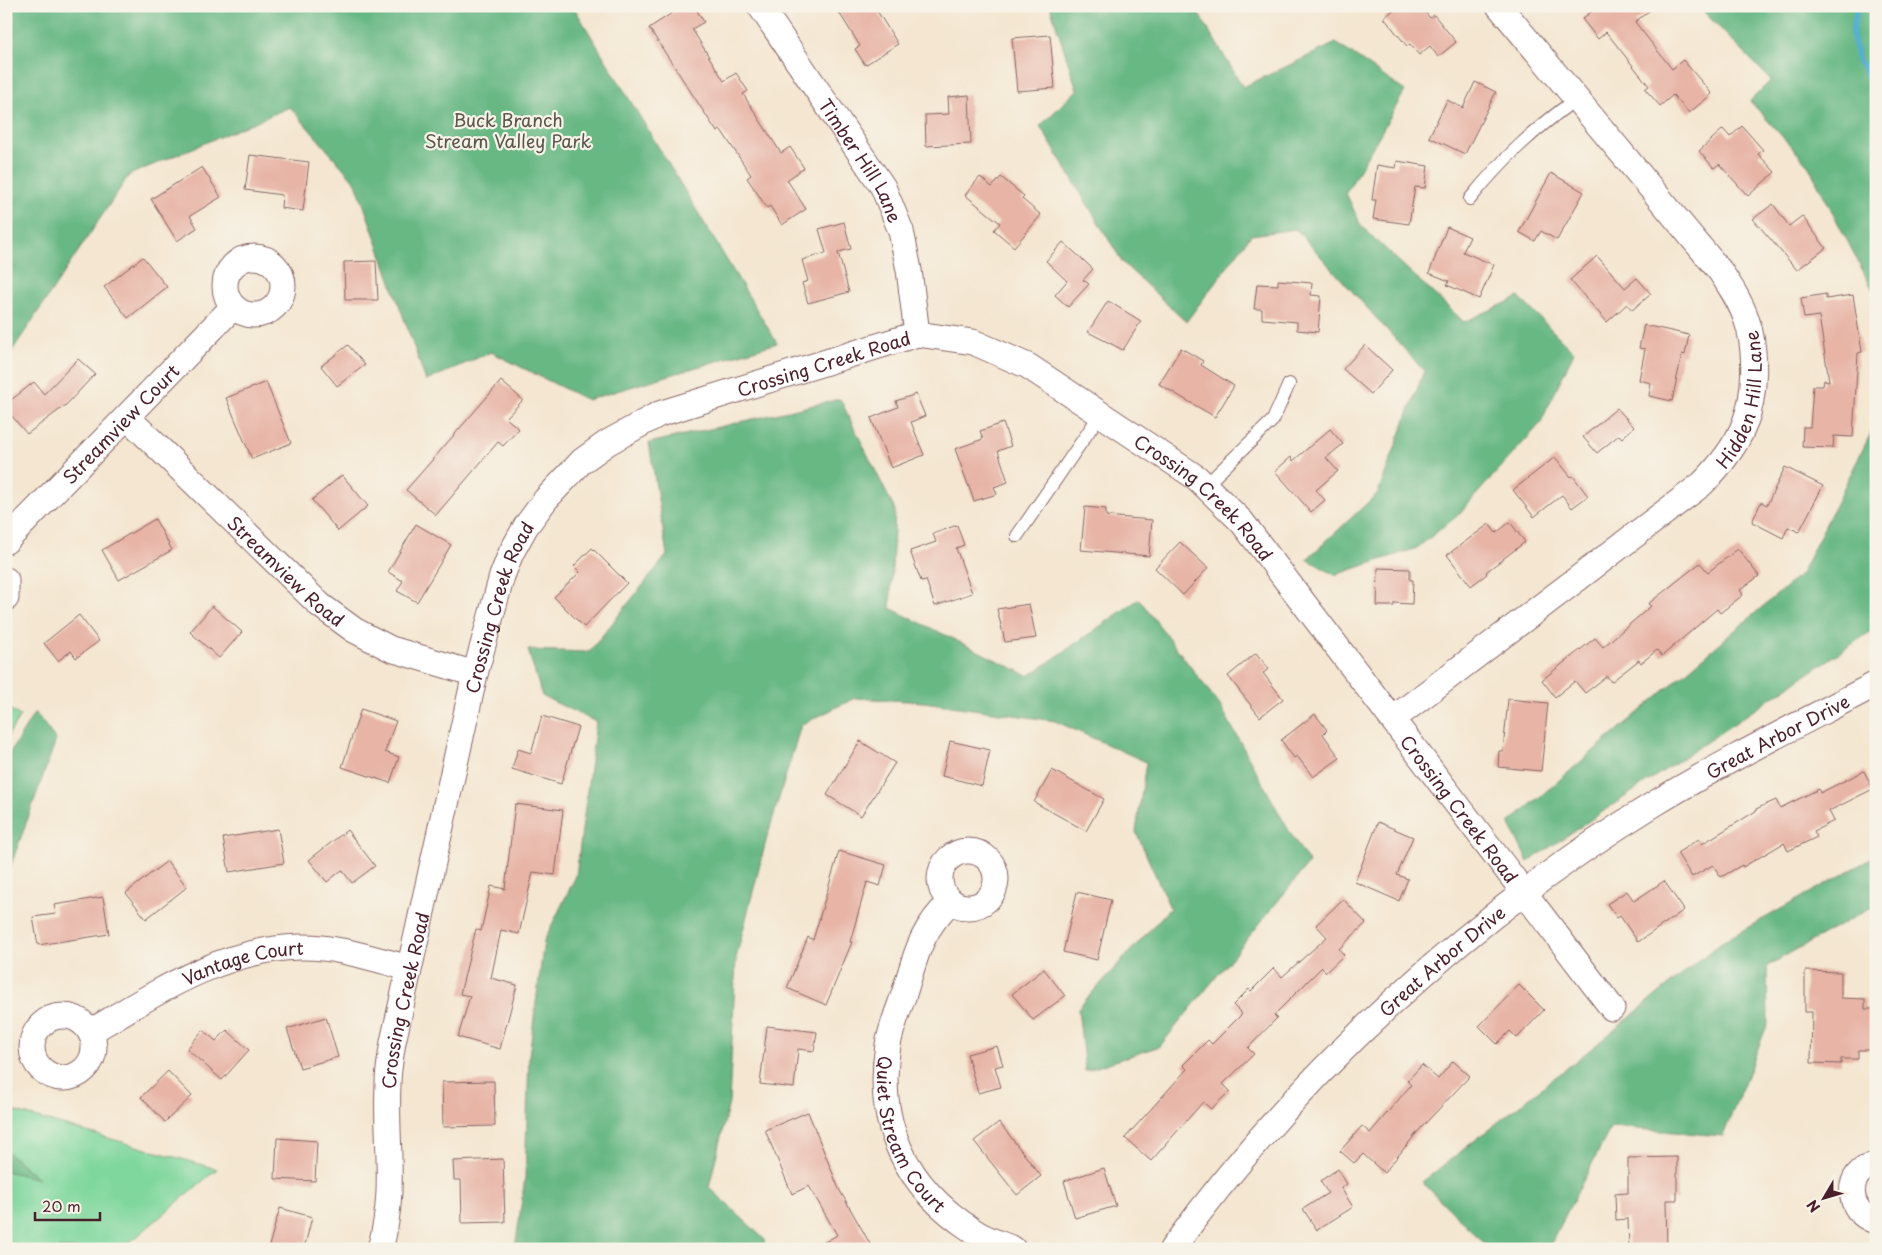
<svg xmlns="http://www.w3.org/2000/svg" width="1882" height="1255" viewBox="0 0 1882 1255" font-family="'Playpen Sans',sans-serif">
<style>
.green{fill:#7fd79d;stroke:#647b64}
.forest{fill:#67b884;stroke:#586c58}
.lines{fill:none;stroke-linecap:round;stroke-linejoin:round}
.stream{stroke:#53afd1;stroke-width:6}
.building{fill:#e7b4a6}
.lane-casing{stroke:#866565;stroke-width:14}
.street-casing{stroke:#866565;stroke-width:27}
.lane{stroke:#fff;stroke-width:12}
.street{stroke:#fff;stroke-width:25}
.labels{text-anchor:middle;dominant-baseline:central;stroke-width:4.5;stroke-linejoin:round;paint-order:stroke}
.park-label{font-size:18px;fill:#5a564d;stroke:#f7f3e8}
.street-label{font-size:18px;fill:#4a1f2b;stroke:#f7f3e8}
</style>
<rect width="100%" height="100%" fill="#f7f3e8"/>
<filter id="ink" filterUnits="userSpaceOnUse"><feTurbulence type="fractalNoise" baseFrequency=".02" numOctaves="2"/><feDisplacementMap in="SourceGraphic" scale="10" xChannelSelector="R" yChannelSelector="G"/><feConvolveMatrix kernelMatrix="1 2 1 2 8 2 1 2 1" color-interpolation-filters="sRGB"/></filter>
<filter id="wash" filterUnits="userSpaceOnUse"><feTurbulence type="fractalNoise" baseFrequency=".0096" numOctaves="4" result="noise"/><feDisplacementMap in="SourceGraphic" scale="20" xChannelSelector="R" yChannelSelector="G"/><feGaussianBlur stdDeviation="1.12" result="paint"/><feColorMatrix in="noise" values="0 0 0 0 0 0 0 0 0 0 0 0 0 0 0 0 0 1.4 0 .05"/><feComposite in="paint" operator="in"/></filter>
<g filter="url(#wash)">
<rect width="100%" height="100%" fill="#f4e6d0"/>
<g class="green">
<path d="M6 707 20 716 6 739Z"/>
<path d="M6 1109 217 1169 122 1249H6Z"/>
</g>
<g class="forest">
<path d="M6 6H573L777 343 587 400 491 352 426 381 356 183 290 107 129 175 6 360Z"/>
<path d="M1050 6H1194L1243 87 1336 43 1405 91 1346 193 1361 226 1464 322 1519 297 1574 352 1540 424 1457 516 1417 548 1335 575 1307 559 1378 493 1424 371 1296 229 1251 235 1186 322 1123 263 1040 126 1077 90Z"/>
<path d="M1698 6H1876V296L1808 165 1750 101 1771 80Z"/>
<path d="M840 399 895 510 890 608 1029 676 1139 599 1221 707 1289 831 1309 863 1160 1046 1085 1071 1078 1008 1170 908 1136 832 1146 762 1055 721 924 702 855 698 801 725 766 841 736 958 729 1103 709 1187 764 1239 765 1249H515L525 1178 529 1056 544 941 576 876 596 722 542 696 528 650 589 652 667 555 649 443Z"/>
<path d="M1876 423V628L1528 862 1509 823 1801 574Z"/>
<path d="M35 712 56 740 6 879V759Z"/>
<path d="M1876 856V905L1767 966 1768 1023 1723 1136 1611 1127 1548 1249H1490L1422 1182 1591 1049 1720 943Z"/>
<path d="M6 1151 39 1179 6 1171Z"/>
</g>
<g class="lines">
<path class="stream" d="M1858 6 1852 33 1858 59 1876 89"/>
</g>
<g id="blocks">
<g class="building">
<path d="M683 6H694L704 22 692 29 724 81 736 73 748 91 743 94 781 153 790 147 804 168 787 180 806 209 782 225 770 206 767 208 747 178 751 175 721 130 717 132 649 28Z"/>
<path d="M835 6H874L898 44 865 65 855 49 860 46Z"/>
<path d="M1398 6H1420L1430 18 1434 15 1456 42 1438 57 1430 46 1419 55 1410 44 1407 46 1384 18Z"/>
<path d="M1598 6H1655L1635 22 1672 69 1683 60 1712 94 1689 113 1673 95 1660 106 1645 89 1649 86 1606 32 1598 39 1582 19Z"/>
<path d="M1050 35 1055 88 1017 91 1012 38Z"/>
<path d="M1475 82 1496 92 1465 154 1429 137 1447 100 1463 108Z"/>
<path d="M969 95 971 144 926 146 925 115 949 114 948 97Z"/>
<path d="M1742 126 1763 150 1758 154 1775 172 1748 196 1719 164 1714 168 1699 151 1723 129 1730 137Z"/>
<path d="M250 155 309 162 303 211 281 208 282 195 245 190Z"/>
<path d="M1397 161 1428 166 1425 188 1415 187 1409 224 1373 219 1376 200H1372L1377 165 1396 168Z"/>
<path d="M202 167 221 197 190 216 197 228 177 241 151 199Z"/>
<path d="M1551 173 1584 192 1557 240 1541 231 1535 241 1519 232Z"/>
<path d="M980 177 992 187 1001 177 1024 196 1022 199 1041 215 1014 247 994 230 1000 223 965 195Z"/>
<path d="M1773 204 1789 226 1802 216 1826 248 1797 270 1753 219Z"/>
<path d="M844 222 851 249 838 252 849 292 808 303 802 283 808 281 802 260 826 253 819 229Z"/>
<path d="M1447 227 1470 237 1463 252 1494 265 1479 299 1447 285 1449 281 1429 273Z"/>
<path d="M1063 242 1093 269 1083 280 1089 284 1068 307 1055 295 1067 281 1046 261Z"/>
<path d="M1597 256 1625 288 1637 278 1651 294 1632 310 1627 304 1607 322 1570 280Z"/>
<path d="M143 257 167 287 128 318 104 287Z"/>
<path d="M376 261 378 300H345L344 262Z"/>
<path d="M1278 280 1312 283 1311 295 1321 296 1318 332 1297 330V322L1262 319V309H1254L1257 284 1278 285Z"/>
<path d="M1826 294V299L1853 295 1862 352 1858 353 1853 437 1834 436 1833 448 1802 447 1803 427H1810L1813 386H1823L1824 380 1829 381 1819 316 1804 318 1801 298Z"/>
<path d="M1108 301 1141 321 1123 350 1088 332Z"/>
<path d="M1644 325 1689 335 1685 355 1682 354 1672 401 1649 396 1651 383 1639 380 1645 349 1639 348Z"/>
<path d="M348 345 365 365 337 386 321 366Z"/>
<path d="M1365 345 1392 370 1371 394 1343 369Z"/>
<path d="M1181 348 1203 361 1201 365 1234 386 1215 417 1159 384Z"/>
<path d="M78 359 95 374 66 405 27 434 6 409V404L34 382 44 394Z"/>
<path d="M501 381 523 400 506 418 519 429 503 446 498 442 436 515 406 490Z"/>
<path d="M266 382 291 443 252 459 226 398Z"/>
<path d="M916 394 925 416 911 422 924 455 891 468 871 418 898 407 896 401Z"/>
<path d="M1617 408 1634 427 1622 438 1619 435 1597 453 1583 437Z"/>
<path d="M1003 423 1011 446 998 451 1008 482 994 487 997 494 974 501 955 449 983 439 980 431Z"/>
<path d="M1330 429 1343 444 1326 458 1338 471 1316 490 1325 500 1311 512 1275 471 1291 457 1293 461Z"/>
<path d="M1555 457 1571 477 1573 476 1588 496 1572 508 1562 495 1534 517 1513 490Z"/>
<path d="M1785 467 1823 486 1799 532 1788 527 1783 538 1752 522 1761 502 1767 505Z"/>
<path d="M342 475 368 506 338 531 312 500Z"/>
<path d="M1085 507 1106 509V516L1152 520 1149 556 1081 550Z"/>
<path d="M155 519 172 550 119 580 102 550Z"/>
<path d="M1510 522 1525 542 1486 572 1487 574 1471 586 1447 555 1489 524 1496 533Z"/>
<path d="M416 524 451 545 417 602 397 591 403 581 388 572Z"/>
<path d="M957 525 964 545 956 548 972 593 935 606 926 580 921 581 910 551 936 542 933 534Z"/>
<path d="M1180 542 1208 568 1183 595 1155 568Z"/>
<path d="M592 548 627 583 584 627 554 597 580 572 574 566Z"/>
<path d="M1738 549 1759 576 1740 590 1743 595 1720 613 1717 609 1662 656 1657 650 1641 663 1639 660 1611 682 1607 676 1585 693 1575 681 1555 697 1542 680 1595 638 1603 647 1651 606 1648 604 1700 563 1708 572Z"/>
<path d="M1378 568 1410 569V580H1413L1412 604 1394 603V606H1377Z"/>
<path d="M1029 604 1036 638 1005 642 997 609Z"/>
<path d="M212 606 242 632 219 658 190 632Z"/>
<path d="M79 615 99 641 76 658 71 651 58 661 44 643Z"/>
<path d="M1256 653 1269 669 1263 673 1283 699 1260 717 1228 676Z"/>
<path d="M1508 699 1548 703 1541 771 1498 767 1499 751H1503Z"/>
<path d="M361 709 396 721 385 752 399 757 390 783 342 767Z"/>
<path d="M1315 714 1327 730 1323 734 1340 758 1313 777 1297 756 1294 758 1281 740Z"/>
<path d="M542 716 578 727 561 784 512 769 518 749 531 753Z"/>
<path d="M860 741 895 763 861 816 827 795Z"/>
<path d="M950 741 990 750 982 786 942 776Z"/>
<path d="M1052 770 1104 799 1086 831 1034 802Z"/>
<path d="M1864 771 1873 789 1829 811 1834 821 1814 831 1817 837 1788 851 1784 843 1743 867 1742 865 1721 877 1713 865 1692 877 1677 853 1699 839 1702 844 1756 811V809L1776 800 1780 808 1819 789 1820 793Z"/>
<path d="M515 804 563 810 555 875 533 872 519 934 501 930 491 978 517 985 500 1049 458 1037 470 996 460 994 476 929 481 931 491 886 505 889Z"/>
<path d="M1378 822 1413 837 1397 875 1408 879 1399 901 1355 882Z"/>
<path d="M278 829 284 863 229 872 223 838Z"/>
<path d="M347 830 375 866 352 883 342 870 327 882 309 860Z"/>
<path d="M839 851 886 865 880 886 867 882 850 942H852L826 1005 787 988 808 937 813 940Z"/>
<path d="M167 861 187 887 146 919 126 893Z"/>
<path d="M1664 881 1684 910 1638 942 1620 916 1617 918 1607 904 1627 891 1634 901Z"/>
<path d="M1077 892 1111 900 1097 960 1063 952Z"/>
<path d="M103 897 109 934 38 945 33 917 56 914 54 905Z"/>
<path d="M1343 899 1366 923 1339 949 1344 955 1326 972 1322 967 1274 1015 1277 1018 1248 1048 1254 1054 1223 1084 1230 1091 1211 1109 1203 1102 1151 1161 1125 1138 1187 1069 1183 1065 1208 1040 1212 1044 1242 1014 1233 1005 1249 989 1251 991 1274 968 1282 977 1327 937 1316 925Z"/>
<path d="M1044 969 1065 996 1033 1020 1012 994Z"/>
<path d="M1805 971 1841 972V998L1865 999V1009H1876V1050H1858V1059H1841V1064L1811 1063 1812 1012H1805Z"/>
<path d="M1519 985 1544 1010 1517 1038 1510 1031 1497 1044 1479 1026Z"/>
<path d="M326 1017 338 1057 300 1068 287 1029Z"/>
<path d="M767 1026 817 1032 814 1051 798 1049 794 1088 760 1084Z"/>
<path d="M203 1030 216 1041 227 1030 249 1050 222 1080 187 1049Z"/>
<path d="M997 1046 1003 1065 995 1067 1001 1087 978 1093 967 1054Z"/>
<path d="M1453 1061 1470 1076 1420 1129 1384 1173 1363 1154 1354 1163 1340 1151 1362 1126 1370 1133 1411 1085 1407 1081 1422 1065 1438 1079Z"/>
<path d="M168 1071 192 1096 165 1122 141 1097Z"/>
<path d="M494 1081 495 1126 443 1127 442 1082Z"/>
<path d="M808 1112 839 1189 873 1249H813L837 1235 809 1186 792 1194 765 1130Z"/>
<path d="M999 1122 1041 1176 1017 1195 974 1141Z"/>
<path d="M277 1138 317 1141 315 1181 275 1179Z"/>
<path d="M1677 1157V1200H1666L1667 1249H1629L1628 1219 1616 1220 1615 1194 1628 1193V1158Z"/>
<path d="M503 1159 505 1222 462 1223 461 1180H454L453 1161Z"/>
<path d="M1104 1168 1116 1206 1075 1218 1064 1181Z"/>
<path d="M1338 1169 1347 1184 1341 1188 1353 1207 1317 1230 1303 1209 1328 1193 1320 1181Z"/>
<path d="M280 1208 312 1217 304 1249H268Z"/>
</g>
</g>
</g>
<g filter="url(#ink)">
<use href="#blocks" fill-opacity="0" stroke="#866565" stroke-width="1"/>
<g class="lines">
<defs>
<g id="lane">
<path d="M1470 199C1503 158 1534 130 1576 99"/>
<path d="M1206 485 1273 420 1289 384"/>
<path d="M1017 536 1102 412"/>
</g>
<g id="street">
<path id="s1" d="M760 6 883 187 901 231 909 270 917 334"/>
<circle cx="254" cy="286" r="29"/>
<path id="s2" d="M128 418 320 605 354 630 391 649 475 674"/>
<path id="s3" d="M6 541 233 307"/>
<path d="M6 580V598"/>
<path id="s4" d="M1393 719 1702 484C1719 467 1735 448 1744 425 1756 396 1757 348 1746 318 1740 301 1730 286 1720 271L1499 6"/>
<circle cx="968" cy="879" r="28"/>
<path id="s5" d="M951 901C920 931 916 955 904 994 898 1011 891 1028 888 1045 875 1124 906 1187 972 1230 984 1239 1000 1243 1013 1249"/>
<circle cx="63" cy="1047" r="31"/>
<path id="s6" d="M90 1032C156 993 221 949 300 947 337 946 374 959 409 968"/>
<path d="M1876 1165C1843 1170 1846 1214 1876 1221"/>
<path id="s7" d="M380 1249C397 1188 385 1143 388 1084 388 1070 391 1056 393 1042L475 674 502 576 511 553 526 526 546 499 582 461 607 443 659 414 917 334 973 342 1028 366 1197 478 1242 522 1612 1008"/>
<path id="s8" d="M1172 1249C1299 1074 1469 917 1654 804 1726 760 1802 723 1876 684"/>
</g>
</defs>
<use href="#lane" class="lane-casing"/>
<use href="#street" class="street-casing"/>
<use href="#lane" class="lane"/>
<use href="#street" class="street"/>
</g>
</g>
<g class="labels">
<g class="park-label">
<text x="508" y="119">Buck Branch<tspan x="508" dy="21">Stream Valley Park</tspan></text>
</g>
<g class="street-label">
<text stroke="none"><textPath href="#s1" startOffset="185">Timber Hill Lane</textPath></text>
<text stroke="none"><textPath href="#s7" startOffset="1091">Crossing Creek Road</textPath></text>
<text stroke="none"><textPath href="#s4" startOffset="485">Hidden Hill Lane</textPath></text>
<text stroke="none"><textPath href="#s3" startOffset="164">Streamview Court</textPath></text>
<text stroke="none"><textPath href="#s7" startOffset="1526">Crossing Creek Road</textPath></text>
<text stroke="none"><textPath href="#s2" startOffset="220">Streamview Road</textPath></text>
<text stroke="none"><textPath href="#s7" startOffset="656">Crossing Creek Road</textPath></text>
<text stroke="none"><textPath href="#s8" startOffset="801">Great Arbor Drive</textPath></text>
<text stroke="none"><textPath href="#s7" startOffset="1931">Crossing Creek Road</textPath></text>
<text stroke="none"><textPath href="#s8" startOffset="396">Great Arbor Drive</textPath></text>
<text stroke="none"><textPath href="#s6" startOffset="170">Vantage Court</textPath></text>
<text stroke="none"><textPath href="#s7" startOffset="251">Crossing Creek Road</textPath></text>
<text stroke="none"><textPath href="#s5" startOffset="255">Quiet Stream Court</textPath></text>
</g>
</g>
<rect width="1882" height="1255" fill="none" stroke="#f7f3e8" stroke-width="25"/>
<g transform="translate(1824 1198) rotate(232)" stroke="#f7f3e8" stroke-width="4" paint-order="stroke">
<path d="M0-4L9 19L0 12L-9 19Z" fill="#4a1f2b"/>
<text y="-8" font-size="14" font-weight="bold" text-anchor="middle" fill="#4a1f2b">N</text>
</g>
<path d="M35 1212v8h65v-8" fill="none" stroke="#4a1f2b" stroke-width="2.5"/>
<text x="42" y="1212" font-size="15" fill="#4a1f2b" stroke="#f7f3e8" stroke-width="4" paint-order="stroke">20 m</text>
</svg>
